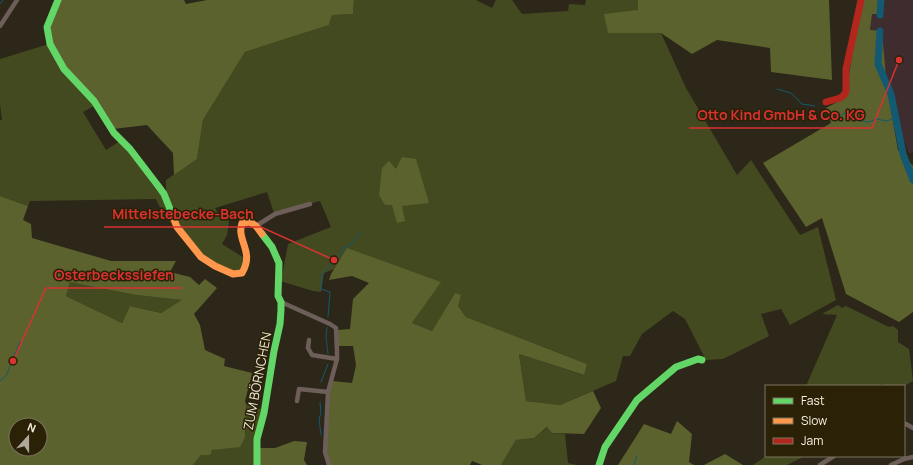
<svg xmlns="http://www.w3.org/2000/svg" width="913" height="465" viewBox="0 0 913 465" font-family="Manrope,sans-serif">
<style>
.commercial{fill:#3e2c2e}
.green{fill:#444a20}
.forest{fill:#5b622d;fill-rule:evenodd}
.lines{fill:none;stroke-linecap:round;stroke-linejoin:round}
.stream{stroke:#135971;stroke-width:1}
.river{stroke:#135971;stroke-width:7}
.street{stroke:#6d5e5a;stroke-width:4.5}
.fast{stroke:#63d668;stroke-width:7}
.slow{stroke:#ff974d;stroke-width:7}
.jam{stroke:#b3261e;stroke-width:7}
.labels{text-anchor:middle;dominant-baseline:central;stroke-width:3;stroke-linejoin:round;paint-order:stroke}
.street-label{font-size:13px;fill:#f6f1e1;stroke:#2a2106}
.leader{fill:none;stroke:#d83231;stroke-width:1.5}
.callout-dot{fill:#d83231;stroke:#2a2106;stroke-width:1.5}
.callout-label{font-size:14px;text-anchor:middle;font-weight:bold;fill:#d83231;stroke:#2a2106;stroke-width:3;stroke-linejoin:round;paint-order:stroke}
</style>
<rect width="100%" height="100%" fill="#2c2718"/>
<path class="commercial" d="M884 0H913V153H909L901 134 887 88 882 32 870 30 872 14H883Z"/>
<g class="green">
<path d="M354 0H476L492 8 496 0H512L522 14 568 11 569 4 585 5 586 0H638V10L608 33H661L686 88 737 175 751 160 800 235 818 227 836 300 790 325 781 309 761 314 769 336 723 359 706 360 685 319 673 311 642 334 630 356H623L616 381 560 405 526 401 519 354 583 375 587 364 466 317 458 306 455 293 432 331 412 323 440 282 347 249 334 269 324 273 321 292 313 291 280 281 283 271 288 244 331 227 320 201 274 213 267 192 215 208 221 218 229 221 227 235 222 244 246 259 244 269 235 273 202 256 179 227 166 196V180L197 159 203 120 245 52 329 25 332 15 353 14Z"/>
<path d="M49 44 96 105 83 112 106 150 120 141 158 187 174 229 168 218H165L156 199 30 201 28 206 0 196V120H2L0 104V59Z"/>
<path d="M70 281 136 295 183 300 161 313 130 306 122 323 66 296Z"/>
<path d="M838 305 842 308 846 306 889 327 893 326 898 330V342L909 349 913 381 904 386H884L882 384 877 386H806L837 315 822 314Z"/>
<path d="M246 404 264 410 256 465H193L201 455 245 437Z"/>
<path d="M548 427 552 433 565 434 568 463 577 465H501L516 440 534 438Z"/>
<path d="M766 456H805L787 465H753Z"/>
</g>
<g class="forest">
<path d="M59 0H184L186 4 207 0H354L353 14 332 15 329 25 245 52 203 120 197 159 174 175 173 153 147 125 113 129C94 106 48 58 48 29 48 22 56 7 59 0Z"/>
<path d="M638 0H829L832 80 771 72 770 48 717 40 692 54 661 33H608L604 14 638 10Z"/>
<path d="M863 0H884L883 14H872L870 30 882 31 887 88 898 150 913 166V312L899 322 846 294 822 218 806 227 763 163 831 123 826 108 841 100 849 75 856 30Z"/>
<path d="M402 157 416 159 429 203 402 206 405 221 397 223 392 205H385L379 195 382 168 389 161 396 169Z"/>
<path d="M0 196 28 206 23 220 31 224 32 238 111 261H176L170 272 190 277 199 285 205 279 217 288 194 314 200 325 205 350 225 359 224 366 252 373 245 401 246 404 245 437 240 447 212 450 210 455H201L193 465H0ZM70 282 136 295 182 300 161 313 130 306 122 323 66 296ZM16 425H40V449H16Z"/>
<path d="M347 248 441 282 412 323 432 331 455 293 461 295 458 306 466 317 587 364 584 375 519 354 526 401 560 405 593 391 601 408 584 434 552 433 547 427 534 438 516 440 501 465H482L472 461 470 465H329L325 455 329 392 332 381 352 383 356 365 353 346H338L337 330 350 329 353 299 369 283 352 276 329 280 331 274Z"/>
<path d="M677 421 692 434 689 462 694 465H618L644 424 671 434Z"/>
<path d="M294 441 307 442 304 460 307 465H258V448H275Z"/>
<path d="M725 454 743 465H704Z"/>
</g>
<g class="lines">
<g class="stream">
<path d="M0 4 3 0"/>
<path d="M777 89 791 93 802 104 815 106"/>
<path d="M833 116 838 118 844 113 862 121 868 122 877 119 886 121 893 119 897 123"/>
<path d="M328 317 330 292 321 289C319 265 336 265 345 247 353 245 357 238 361 232"/>
<path d="M327 327C325 339 327 342 328 354"/>
<path d="M0 381 6 376 20 342"/>
<path d="M321 382 328 364"/>
<path d="M320 402 321 413 319 419 321 435"/>
<path d="M634 465 637 456"/>
</g>
<g class="river">
<path d="M880 15 881 0"/>
<path d="M880 31 878 64 891 94 903 154 913 180"/>
</g>
<g class="street">
<path d="M0 26 17 0"/>
<path d="M256 226 275 214 310 204"/>
<path d="M281 302 330 324 336 328 337 351V359L328 392 325 452 329 465"/>
<path d="M309 340 308 348 312 355 337 359"/>
<path d="M297 401 299 389 328 392"/>
<path d="M904 425 906 424 913 428"/>
<path d="M820 465 834 456"/>
<path d="M891 465 904 459 913 457"/>
</g>
<g class="fast">
<path d="M58 0 47 27 50 44 64 69 94 101 114 133 130 149 159 187 164 194 172 214"/>
<path d="M257 465V439L264 413 274 351 280 324 281 310V302L278 296 279 263 272 247 262 234"/>
<path d="M599 465 605 447 637 400 676 367 698 359 702 360"/>
</g>
<path class="slow" d="M172 214 177 227 201 257 215 266 233 274 242 273C255 251 236 241 242 223L250 222 256 226 262 234"/>
<path class="jam" d="M826 102 840 98 844 95 846 91V69L861 0"/>
</g>
<g class="labels">
<g class="street-label">
<text transform="translate(257 381) rotate(-79)">ZUM BÖRNCHEN</text>
</g>
</g>
<path class="leader" d="M899 60L872 128H689M334 260L261 227H104M13 361L46 288H182"/>
<g class="callout-dot">
<circle cx="899" cy="60" r="4"/>
<circle cx="334" cy="260" r="4"/>
<circle cx="13" cy="361" r="4"/>
</g>
<g class="callout-label">
<text x="781" y="120">Otto Kind GmbH &amp; Co. KG</text>
<text x="183" y="219">Mittelstebecke-Bach</text>
<text x="114" y="280">Osterbeckssiefen</text>
</g>
<rect x="765" y="385" width="140" height="72" fill="#2a2106" stroke="#7c745e"/>
<rect x="773" y="398" width="20" height="6" fill="#63d668" stroke="#7c745e"/>
<text x="801" y="405" font-size="12" fill="#f6f1e1">Fast</text>
<rect x="773" y="418" width="20" height="6" fill="#ff974d" stroke="#7c745e"/>
<text x="801" y="425" font-size="12" fill="#f6f1e1">Slow</text>
<rect x="773" y="438" width="20" height="6" fill="#b3261e" stroke="#7c745e"/>
<text x="801" y="445" font-size="12" fill="#f6f1e1">Jam</text>
<g transform="translate(28 437) rotate(21)"><circle r="19" fill="#2a2106" stroke="#7c745e"/>
<path d="M0-3L7 15L0 10L-7 15Z" fill="#afaa9b"/>
<text y="-6" font-size="11" font-weight="bold" text-anchor="middle" fill="#f6f1e1">N</text>
</g>
</svg>
